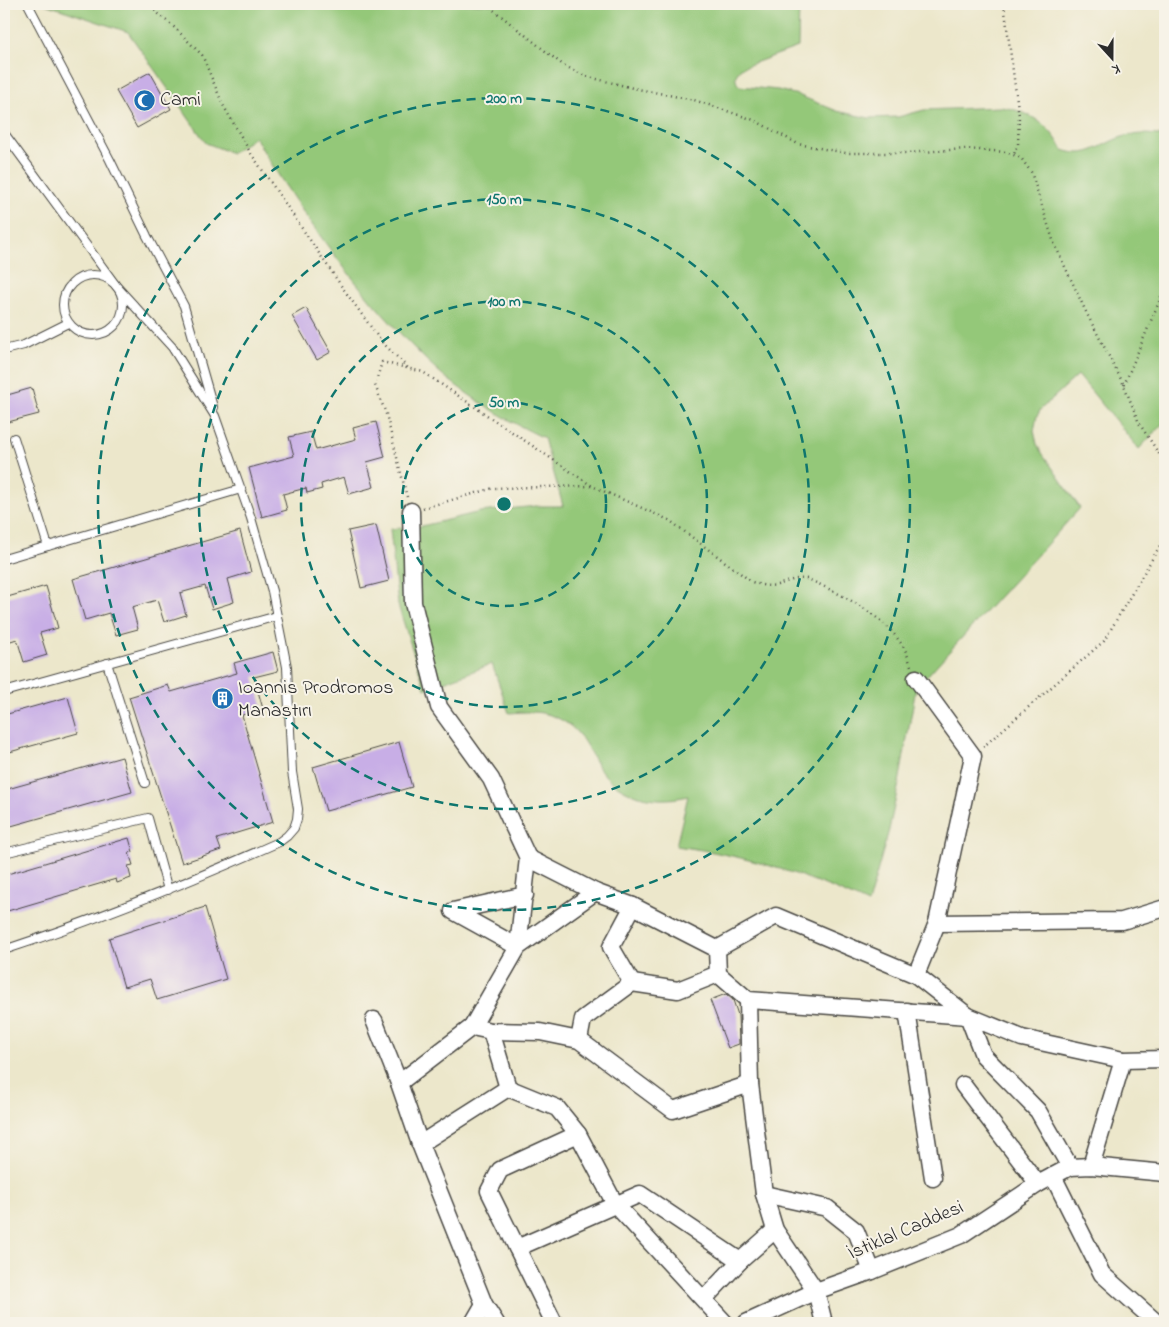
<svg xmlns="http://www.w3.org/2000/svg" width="1169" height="1327" viewBox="0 0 1169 1327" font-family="'Indie Flower',sans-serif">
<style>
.green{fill:#94c879;stroke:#607a52}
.building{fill:#c8aee6}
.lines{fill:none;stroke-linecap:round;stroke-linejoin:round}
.lane-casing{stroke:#484743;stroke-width:10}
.street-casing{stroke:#484743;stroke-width:19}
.path{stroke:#484743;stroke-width:2.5;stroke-dasharray:1 4;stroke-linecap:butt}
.lane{stroke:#fff;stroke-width:8}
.street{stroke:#fff;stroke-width:16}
.ring{fill:none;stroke:#0f766e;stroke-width:2.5;stroke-dasharray:9 6}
.labels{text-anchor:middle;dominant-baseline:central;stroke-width:4;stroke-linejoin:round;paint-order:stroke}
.poi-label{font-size:20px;fill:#2b2b2b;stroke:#f7f3e8;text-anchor:start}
.street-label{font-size:20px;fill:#2b2b2b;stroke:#f7f3e8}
.centre{fill:#0f766e;stroke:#f7f3e8;stroke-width:2.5}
.ring-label{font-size:15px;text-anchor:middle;font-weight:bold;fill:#0f766e;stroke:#f7f3e8;stroke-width:4;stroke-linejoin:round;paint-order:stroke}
</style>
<rect width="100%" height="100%" fill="#f7f3e8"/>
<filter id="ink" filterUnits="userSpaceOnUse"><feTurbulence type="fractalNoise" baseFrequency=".02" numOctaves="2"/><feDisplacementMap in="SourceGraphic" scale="10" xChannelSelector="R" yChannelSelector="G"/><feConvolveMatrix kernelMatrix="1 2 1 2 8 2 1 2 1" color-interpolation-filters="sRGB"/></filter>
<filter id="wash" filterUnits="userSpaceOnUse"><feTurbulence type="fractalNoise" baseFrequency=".0096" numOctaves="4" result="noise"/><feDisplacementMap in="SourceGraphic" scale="20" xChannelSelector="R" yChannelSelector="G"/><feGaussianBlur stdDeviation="1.12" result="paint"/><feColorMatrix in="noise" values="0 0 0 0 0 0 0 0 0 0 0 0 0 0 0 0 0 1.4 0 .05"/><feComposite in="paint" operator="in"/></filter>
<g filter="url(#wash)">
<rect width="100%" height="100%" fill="#ece7cb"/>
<path class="green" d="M45 4H799L798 47 741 68C735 74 734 80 739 86L778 90 798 95 837 111 869 118 898 117 924 110 1000 107C1028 110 1049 124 1063 150 1091 160 1101 142 1126 136 1139 133 1152 134 1165 136V202L1161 233 1165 241V421L1139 449 1078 375 1041 409 1037 416 1034 431 1037 444 1040 450 1080 508 916 688 899 783 889 830 868 904C806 874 744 855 676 846L688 796C652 805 613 795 595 761 584 741 577 726 555 717 540 710 525 712 509 713L492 664 425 689 398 605 390 529 422 526 480 512 536 506H563L544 438C508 421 475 401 444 376 418 354 396 329 373 303 329 251 290 196 255 137L232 153 206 143 128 32Z"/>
<g id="blocks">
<g class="building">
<path d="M150 72 171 109 137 128 116 91Z"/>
<path d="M306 308 331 352 317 360 292 316Z"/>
<path d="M32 388 39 414 4 423V396Z"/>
<path d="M376 422 385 457 367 462 374 487 349 494 344 477 321 484 322 489 307 493 306 488 283 494 287 510 262 517 249 468 294 456 289 437 311 432 316 450 356 439 353 428Z"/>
<path d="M376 525 389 581 361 588 348 531Z"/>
<path d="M240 531 251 572 228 579 234 602 212 609 205 586 180 593 186 615 164 622 157 600 132 607 138 629 116 635 109 613 85 620 73 579Z"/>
<path d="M46 586 58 628 40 633 47 655 24 662 17 639 4 643V598Z"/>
<path d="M273 652 278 671 254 677 263 709 242 715 273 822 217 839 221 850 182 863 129 697 168 685 171 692 237 673 234 663Z"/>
<path d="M68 697 78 733 6 753 4 743V715Z"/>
<path d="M399 742 412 787 326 811 313 767Z"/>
<path d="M122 757 132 792 4 828V790Z"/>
<path d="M129 838 133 852 129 853 133 865 128 866 131 878 117 883 116 879 4 912V875Z"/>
<path d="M205 907 226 979 157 1000 150 979 124 987 109 938Z"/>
<path d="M726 994 733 1000 738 1015 739 1044 728 1048 710 1000Z"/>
</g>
</g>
</g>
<g filter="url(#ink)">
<use href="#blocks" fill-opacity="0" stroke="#484743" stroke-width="1"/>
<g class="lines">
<defs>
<g id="lane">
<path d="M28 4 110 160 147 236 184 306 213 407"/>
<path d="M4 133 117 287 172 347 215 416 251 518 272 591 287 667 292 772 298 809 297 819 294 828 287 836 279 842C189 882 98 919 4 950"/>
<circle cx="93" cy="305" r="30"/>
<path d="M4 350 24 345 68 323"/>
<path d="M14 438 48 546"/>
<path d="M4 559 241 489"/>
<path d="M107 663 145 783"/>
<path d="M4 692 277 616"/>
<path d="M4 853 148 818 168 890"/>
</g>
<g id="street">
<path d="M411 511 413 603 439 707 491 779 528 858 595 892 633 906 717 949 718 974 748 1000 968 1016 1022 1038 1123 1060 1165 1059"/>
<path d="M916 678 973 756 937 923 916 975 968 1016 983 1055 1038 1111 1070 1167"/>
<path d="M525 895 453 911 518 947 528 858"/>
<path d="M937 923 1122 921 1165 908"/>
<path d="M717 949 776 916 916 975"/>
<path d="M632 983 611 947 633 906"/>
<path d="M748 1000 750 1084 764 1194 775 1230 816 1291 824 1323"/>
<path d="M907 1011 933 1178"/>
<path d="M374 1020 399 1083 420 1144 484 1304 496 1323"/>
<path d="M472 1027 491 1031 540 1032 579 1040 673 1110 750 1084"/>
<path d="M491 1031 508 1088 557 1108 578 1134 615 1204 725 1323"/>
<path d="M579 1040 583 1019 632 983 678 990 718 974"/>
<path d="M399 1083 472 1027 518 947 595 892"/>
<path d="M963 1085 1038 1184"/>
<path d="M420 1144 508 1088"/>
<path d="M1091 1166 1123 1060"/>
<path d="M1053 1176 1102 1274 1157 1323"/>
<path d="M764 1194 827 1208 856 1231 872 1271"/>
<path d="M517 1248 640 1194 740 1261"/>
<path d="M704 1299 740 1261 775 1230"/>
<path d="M473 1323 484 1304"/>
<path d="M554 1323 489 1191 500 1170 578 1134"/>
<path d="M746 1323 816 1291 872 1271 961 1235 1038 1184 1070 1167 1091 1166 1165 1173"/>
</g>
</defs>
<use href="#lane" class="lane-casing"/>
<use href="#street" class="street-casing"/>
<g class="path">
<path d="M147 4 175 28 202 55 223 105 250 152 342 287 381 341 408 368"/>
<path d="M486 4 563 65 585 76 633 88 694 100 754 120 798 144 846 153H906L966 149 1006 152 1021 158 1031 172 1054 243 1087 314 1124 385 1139 423 1165 463"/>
<path d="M1004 4 1019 116 1018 145 1014 154"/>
<path d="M1124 385 1161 297 1165 291"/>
<path d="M407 497 386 414 375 385 382 362 423 372 592 486 669 520 752 582C781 593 784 576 808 579 842 595 884 614 904 648 907 653 909 660 911 666"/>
<path d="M423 508 494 488 592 486"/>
<path d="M983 747 1104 641 1165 537"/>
</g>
<use href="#lane" class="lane"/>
<use href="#street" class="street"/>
</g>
</g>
<g class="ring">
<circle cx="504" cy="504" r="102"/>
<circle cx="504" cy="504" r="203"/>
<circle cx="504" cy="504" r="305"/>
<circle cx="504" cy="504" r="406"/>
</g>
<defs>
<symbol id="mosque-disc" viewBox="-11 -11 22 22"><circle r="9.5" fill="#1f6fb2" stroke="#f7f3e8"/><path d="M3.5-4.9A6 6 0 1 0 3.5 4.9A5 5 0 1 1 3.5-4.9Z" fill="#fff"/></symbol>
<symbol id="building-disc" viewBox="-11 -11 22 22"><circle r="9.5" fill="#1f6fb2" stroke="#f7f3e8"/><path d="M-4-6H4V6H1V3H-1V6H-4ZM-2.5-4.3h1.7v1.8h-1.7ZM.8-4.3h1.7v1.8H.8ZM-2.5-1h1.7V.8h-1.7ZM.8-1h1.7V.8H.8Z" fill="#fff"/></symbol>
</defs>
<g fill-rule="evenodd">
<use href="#mosque-disc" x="132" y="88" width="25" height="25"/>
<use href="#building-disc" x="210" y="686" width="25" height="25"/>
</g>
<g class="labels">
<g class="poi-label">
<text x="160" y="100">Cami</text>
<text x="238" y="688">Ioannis Prodromos<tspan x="238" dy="23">Manastırı</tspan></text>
</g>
<g class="street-label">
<text transform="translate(906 1231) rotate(-23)">İstiklal Caddesi</text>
</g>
</g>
<circle cx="504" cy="504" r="8" class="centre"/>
<g class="ring-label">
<text x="504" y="103">200 m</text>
<text x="504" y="204">150 m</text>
<text x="504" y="306">100 m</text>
<text x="504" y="407">50 m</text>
</g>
<rect width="1169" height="1327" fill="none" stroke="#f7f3e8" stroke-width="20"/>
<g transform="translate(1112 58) rotate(159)" stroke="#f7f3e8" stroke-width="4" paint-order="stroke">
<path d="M0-4L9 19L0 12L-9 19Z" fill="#2b2b2b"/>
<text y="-8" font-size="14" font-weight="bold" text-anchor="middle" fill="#2b2b2b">K</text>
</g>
</svg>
